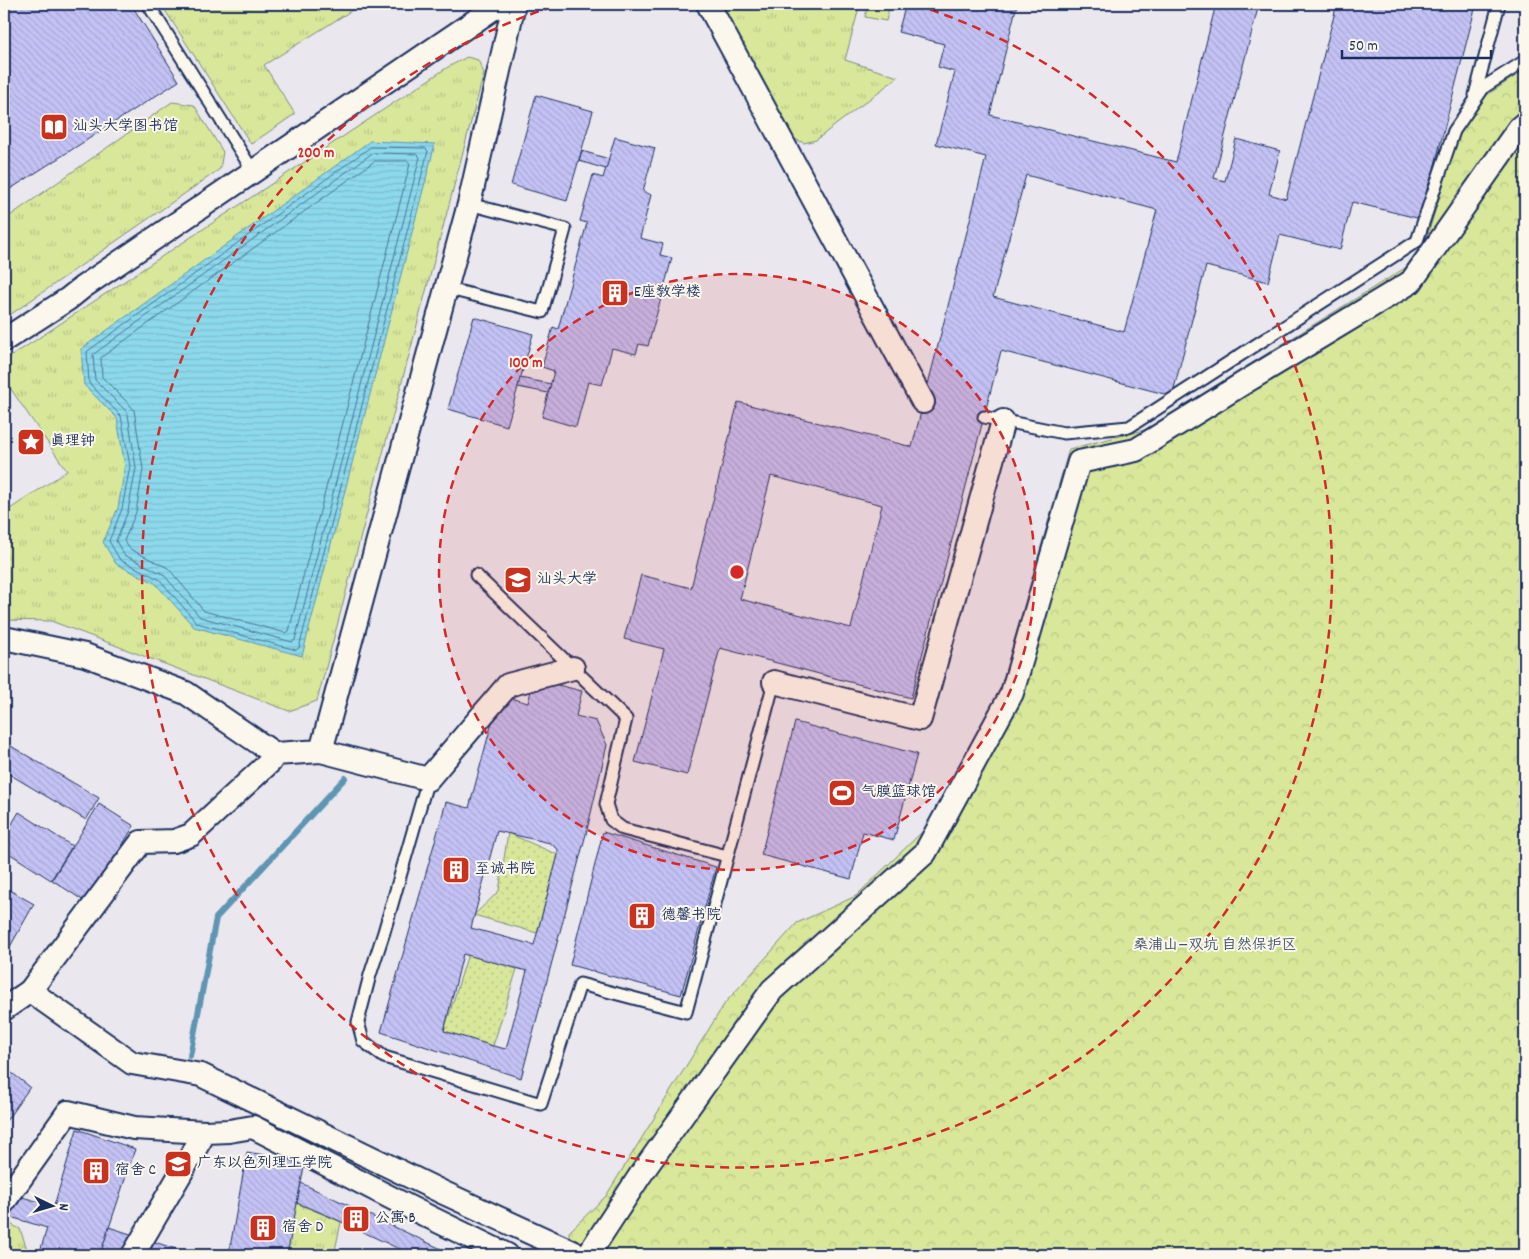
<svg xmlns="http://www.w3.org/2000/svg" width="1529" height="1259" viewBox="0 0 1529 1259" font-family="Dekko,'LXGW WenKai TC',sans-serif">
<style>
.grass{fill:url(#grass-tufts);stroke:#7a8b7c}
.forest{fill:url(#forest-crowns);stroke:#7a8b7c}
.garden{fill:url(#garden-dots);stroke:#7a8b7c}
.water{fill:url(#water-rules);stroke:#5f95b3}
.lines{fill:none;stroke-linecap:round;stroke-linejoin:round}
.shore{stroke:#497397;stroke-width:1}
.stream{stroke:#5f95b3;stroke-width:6}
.building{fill:url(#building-back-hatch);stroke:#1b2f5e;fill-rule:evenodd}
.lane-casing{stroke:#1b2f5e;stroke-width:15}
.street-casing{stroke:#1b2f5e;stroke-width:26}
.lane{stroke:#fbf7ec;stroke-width:11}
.street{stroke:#fbf7ec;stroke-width:22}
.ring{fill:none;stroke:#d62828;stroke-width:2.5;stroke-dasharray:9 6}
.labels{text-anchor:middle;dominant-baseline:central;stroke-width:4;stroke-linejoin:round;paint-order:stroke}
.poi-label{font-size:15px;fill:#1b2f5e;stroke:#fbf7ec;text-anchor:start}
.park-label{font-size:15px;fill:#41546a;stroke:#fbf7ec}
.centre{fill:#d62828;stroke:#fbf7ec;stroke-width:2.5}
.ring-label{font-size:15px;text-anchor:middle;font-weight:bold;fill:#d62828;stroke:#fbf7ec;stroke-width:4;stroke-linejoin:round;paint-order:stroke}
</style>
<defs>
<pattern id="grass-tufts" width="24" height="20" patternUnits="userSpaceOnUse" patternTransform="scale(1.25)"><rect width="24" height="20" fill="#d8e79a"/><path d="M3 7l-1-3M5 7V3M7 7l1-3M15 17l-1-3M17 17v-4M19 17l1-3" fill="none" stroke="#b9c687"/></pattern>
<pattern id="forest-crowns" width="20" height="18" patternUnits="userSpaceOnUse" patternTransform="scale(1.25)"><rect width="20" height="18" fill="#d8e79a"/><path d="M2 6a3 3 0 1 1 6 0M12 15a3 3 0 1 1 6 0" fill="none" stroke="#b9c687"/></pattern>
<pattern id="garden-dots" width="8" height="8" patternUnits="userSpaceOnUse" patternTransform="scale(1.25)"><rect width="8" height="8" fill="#d8e79a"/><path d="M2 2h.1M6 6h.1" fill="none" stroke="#b9c687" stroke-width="1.8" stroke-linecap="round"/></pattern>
<pattern id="water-rules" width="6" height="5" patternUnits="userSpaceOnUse" patternTransform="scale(1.25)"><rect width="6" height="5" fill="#8dd9ec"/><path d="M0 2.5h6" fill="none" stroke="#79bbcd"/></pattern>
<pattern id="building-back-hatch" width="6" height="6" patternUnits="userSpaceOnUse" patternTransform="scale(1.25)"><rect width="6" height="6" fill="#c4c2f4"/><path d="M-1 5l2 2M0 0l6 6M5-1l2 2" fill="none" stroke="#a8a7d4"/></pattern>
</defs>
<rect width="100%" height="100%" fill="#eae7ee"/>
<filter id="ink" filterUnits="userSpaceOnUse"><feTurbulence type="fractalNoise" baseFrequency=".02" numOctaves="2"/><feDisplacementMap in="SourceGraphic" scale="10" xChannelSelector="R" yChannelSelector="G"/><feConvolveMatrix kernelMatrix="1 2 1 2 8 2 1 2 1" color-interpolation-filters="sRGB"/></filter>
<g filter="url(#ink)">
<g class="grass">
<path d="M161 4H362L264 65 295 114 251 144Z"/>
<path d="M715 4H860L845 60 898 77 816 140 804 143 792 138Z"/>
<path d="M868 4H890L886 21 865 17Z"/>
<path d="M467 57 478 60 484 73 317 701 289 711 51 621 4 620V513L67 471 4 379V361L448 67Z"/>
<path d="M172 102 194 105 223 152 220 169 4 319V220Z"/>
<path d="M297 1203 341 1222 334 1255H287Z"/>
<path d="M4 1221 20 1229 29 1255H4Z"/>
</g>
<path class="forest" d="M1525 70V1255H570L569 1232 606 1196 725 1003 797 923 856 896 926 828 994 711 1069 449 1144 430 1405 268 1427 237 1458 137 1473 104Z"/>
<g class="garden">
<path d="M508 833 558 855 537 933 474 915 499 891Z"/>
<path d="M468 954 517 969 493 1046 444 1031Z"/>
</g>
<path class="water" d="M370 141 435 144 302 656 194 627 155 583 116 564 103 542 118 508 125 467 117 418 84 385 81 349Z"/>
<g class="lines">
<g class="shore">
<path d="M371 147 425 148 428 151 299 648 296 650 197 623 159 579 120 560 109 541 122 509 130 466 121 416 89 383 87 352Z"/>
<path d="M373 153 417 154 420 157 295 640 292 642 200 617 163 574 124 555 116 541 128 511 136 468 128 414 125 410 95 380 93 355Z"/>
<path d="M375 161H408L410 164 289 631 286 633 204 611 168 568 130 549 124 541 136 512 143 469 134 410 130 405 102 377 101 358Z"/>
</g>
<path class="stream" d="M190 1056 216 918 345 778"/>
</g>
<g class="building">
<path d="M4 4H131L179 81 4 193Z"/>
<path d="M906 4H1017L990 115 1176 162 1216 4H1259L1214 178 1225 181 1236 139 1280 151 1269 194 1286 199 1337 4H1454L1475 9 1421 219 1352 202 1340 250 1280 235 1268 282 1206 266 1172 396 1001 351 911 698 720 648 687 775 635 762 664 649 624 639 641 575 691 588 738 402 912 447 986 157 936 144 955 72 938 67 944 44 898 32ZM1026 175 1157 210 1124 332 993 297ZM771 476 882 505 851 628 740 599Z"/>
<path d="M536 95 593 111 567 201 511 185Z"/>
<path d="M615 137 655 148 643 191 651 195 640 238 663 244 660 255 672 258 648 346 639 344 636 354 612 348 602 385 588 382 576 427 542 417 554 371 542 367 553 327 558 329 587 223 580 221 593 175 603 178Z"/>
<path d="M582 151 609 159 606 169 579 161Z"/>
<path d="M474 317 533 334 507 426 448 409Z"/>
<path d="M520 378 551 384 548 393 518 387Z"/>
<path d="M534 679 582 691 576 716 596 721 607 745 586 834 521 1078 381 1032 446 802 469 808 496 707 510 698 528 703ZM497 831 550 843 558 849V855L534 945 471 928ZM463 954 527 971 506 1049 493 1046 444 1031Z"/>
<path d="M795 722 917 754 894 840 863 832 851 879 761 855Z"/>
<path d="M4 742 99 798 86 820 4 771Z"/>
<path d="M99 804 134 826 87 903 52 880Z"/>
<path d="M4 805 10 809 4 821Z"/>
<path d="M19 812 72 846 51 880 4 850V837Z"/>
<path d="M603 832 716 867 681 995 570 965Z"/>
<path d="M4 887 34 904 7 952 4 950Z"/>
<path d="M4 1067 30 1087 4 1124Z"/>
<path d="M77 1129 135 1149 100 1255H39L47 1228 4 1215V1192L54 1206Z"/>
<path d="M247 1152 305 1162 287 1255H213L215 1252 229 1253Z"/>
<path d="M301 1183 454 1255H410V1254L329 1216 297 1203Z"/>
<path d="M109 1227 194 1255H121L102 1249Z"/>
</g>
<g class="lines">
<defs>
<g id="lane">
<path d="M148 4 253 171"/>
<path d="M1475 95 1499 4"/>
<path d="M445 288 542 312 565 229 469 204"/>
<path d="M984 417 1064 433 1129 427 1417 241 1454 131 1484 87 1525 61"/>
<path d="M476 575 626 719 606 804 611 820 623 829 727 856"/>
<path d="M428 779 384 932 370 975 358 1022 363 1041 384 1057 541 1104 580 984 686 1012 774 682"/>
</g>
<g id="street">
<path d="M708 4 923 402"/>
<path d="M4 340 68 299 83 287 500 4"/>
<path d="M4 638 85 655 186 693 275 754"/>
<path d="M774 682 920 719 1003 421"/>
<path d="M321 751 428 779 508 685 573 668"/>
<path d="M30 991 132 1063 201 1075 442 1192 579 1255"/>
<path d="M4 1009 30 991 141 842 174 841 191 835 270 762 275 754 321 751 469 204 514 4"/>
<path d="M4 1202 68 1112 134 1128 205 1132"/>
<path d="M133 1255 205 1132 229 1131 253 1127 415 1210 507 1255"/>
<path d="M588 1255 641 1174 772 990 925 853 1012 693 1079 462 1136 450 1247 381 1411 282 1519 128 1525 123"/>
</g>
</defs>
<use href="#lane" class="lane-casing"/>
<use href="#street" class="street-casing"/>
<use href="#lane" class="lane"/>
<use href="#street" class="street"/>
</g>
</g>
<circle cx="737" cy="572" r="298" fill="#d62828" fill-opacity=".12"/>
<g class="ring">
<circle cx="737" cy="572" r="298"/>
<path d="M916 5A595 595 0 1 1 558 5"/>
</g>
<defs>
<symbol id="library-square" viewBox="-11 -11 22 22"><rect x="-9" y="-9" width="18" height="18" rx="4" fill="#c8321e" stroke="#fbf7ec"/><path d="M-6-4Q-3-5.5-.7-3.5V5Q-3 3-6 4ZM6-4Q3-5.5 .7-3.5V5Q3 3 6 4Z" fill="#fff"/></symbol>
<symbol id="building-square" viewBox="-11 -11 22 22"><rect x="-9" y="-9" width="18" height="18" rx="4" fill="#c8321e" stroke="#fbf7ec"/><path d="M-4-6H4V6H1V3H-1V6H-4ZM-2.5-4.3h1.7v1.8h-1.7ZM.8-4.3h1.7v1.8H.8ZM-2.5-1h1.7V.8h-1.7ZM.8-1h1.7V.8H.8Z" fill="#fff"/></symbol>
<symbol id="sight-square" viewBox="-11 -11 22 22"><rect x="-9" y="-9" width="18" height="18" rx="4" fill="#c8321e" stroke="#fbf7ec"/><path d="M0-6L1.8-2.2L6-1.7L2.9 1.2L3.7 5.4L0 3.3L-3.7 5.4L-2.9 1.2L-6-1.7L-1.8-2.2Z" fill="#fff"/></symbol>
<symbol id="university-square" viewBox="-11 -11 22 22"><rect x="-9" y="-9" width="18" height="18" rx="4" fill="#c8321e" stroke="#fbf7ec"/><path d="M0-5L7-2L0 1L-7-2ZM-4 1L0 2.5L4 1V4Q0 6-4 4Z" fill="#fff"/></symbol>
<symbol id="stadium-square" viewBox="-11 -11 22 22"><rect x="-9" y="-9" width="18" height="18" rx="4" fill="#c8321e" stroke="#fbf7ec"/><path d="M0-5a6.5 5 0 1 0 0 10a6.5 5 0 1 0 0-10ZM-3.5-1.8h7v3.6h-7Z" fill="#fff"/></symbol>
</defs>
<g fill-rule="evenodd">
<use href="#library-square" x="38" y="111" width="32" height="32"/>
<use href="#building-square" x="599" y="277" width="32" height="32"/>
<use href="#sight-square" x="15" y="426" width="32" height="32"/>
<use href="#university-square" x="502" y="564" width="32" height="32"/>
<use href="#stadium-square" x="826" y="777" width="32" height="32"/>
<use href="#building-square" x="440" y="854" width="32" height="32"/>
<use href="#building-square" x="626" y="900" width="32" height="32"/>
<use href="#university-square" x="162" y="1148" width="32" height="32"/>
<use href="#building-square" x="80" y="1155" width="32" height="32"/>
<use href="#building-square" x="340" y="1203" width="32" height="32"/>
<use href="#building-square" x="247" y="1212" width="32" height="32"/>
</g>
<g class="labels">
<g class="poi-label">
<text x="73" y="127">汕头大学图书馆</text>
<text x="634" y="293">E座教学楼</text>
<text x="50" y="442">真理钟</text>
<text x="537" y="580">汕头大学</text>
<text x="861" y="793">气膜篮球馆</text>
<text x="475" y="870">至诚书院</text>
<text x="661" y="916">德馨书院</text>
<text x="197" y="1164">广东以色列理工学院</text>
<text x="115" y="1171">宿舍 C</text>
<text x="375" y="1219">公寓 B</text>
<text x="282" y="1228">宿舍 D</text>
</g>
<g class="park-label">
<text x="1215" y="946">桑浦山—双坑 自然保护区</text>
</g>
</g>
<circle cx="737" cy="572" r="8" class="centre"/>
<g class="ring-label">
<text x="316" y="157">200 m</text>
<text x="526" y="367">100 m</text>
</g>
<rect width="1529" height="1259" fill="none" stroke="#fbf7ec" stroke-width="20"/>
<rect x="10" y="10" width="1509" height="1239" fill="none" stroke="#1b2f5e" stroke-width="2" filter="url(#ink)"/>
<g transform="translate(52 1206) rotate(95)" stroke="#fbf7ec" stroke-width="4" paint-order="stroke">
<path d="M0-4L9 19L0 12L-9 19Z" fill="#1b2f5e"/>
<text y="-8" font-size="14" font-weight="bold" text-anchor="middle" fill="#1b2f5e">N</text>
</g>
<path d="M1342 50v8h149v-8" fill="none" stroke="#1b2f5e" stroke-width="2.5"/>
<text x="1349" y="50" font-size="15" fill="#1b2f5e" stroke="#fbf7ec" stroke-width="4" paint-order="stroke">50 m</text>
</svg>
